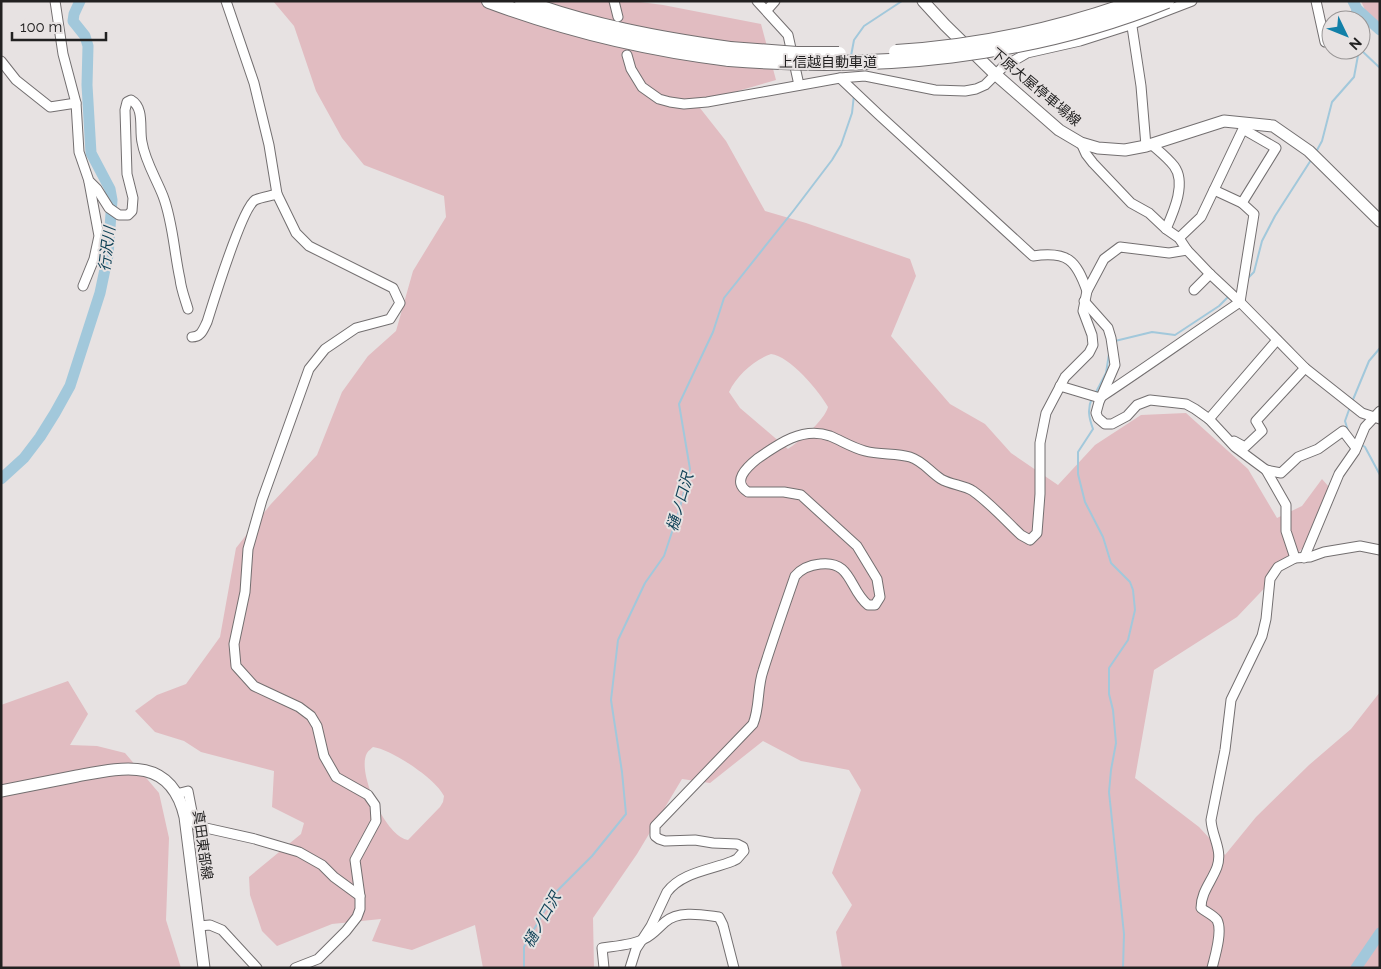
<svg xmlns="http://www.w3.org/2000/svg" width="1381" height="969" viewBox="0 0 1381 969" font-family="Raleway,'Noto Sans JP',sans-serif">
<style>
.green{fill:#e1bcc1;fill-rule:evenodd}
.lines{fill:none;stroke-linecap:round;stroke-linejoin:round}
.stream{stroke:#a2c8db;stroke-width:2}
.river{stroke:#a2c8db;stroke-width:11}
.minor-casing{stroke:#736f70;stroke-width:11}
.major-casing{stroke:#736f70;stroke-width:13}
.highway-casing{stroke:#736f70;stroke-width:16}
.minor{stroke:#fff;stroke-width:9}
.major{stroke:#fff;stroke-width:11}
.highway{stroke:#fff;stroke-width:14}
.highway-bridge-casing{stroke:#736f70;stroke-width:16;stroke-linecap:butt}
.highway-bridge{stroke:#fff;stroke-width:14}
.labels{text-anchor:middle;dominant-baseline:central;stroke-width:4;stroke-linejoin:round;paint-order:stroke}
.street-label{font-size:14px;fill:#222121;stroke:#e7e2e2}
.water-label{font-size:15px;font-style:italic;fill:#104257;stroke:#e7e2e2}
</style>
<rect width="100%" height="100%" fill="#e7e2e2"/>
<g class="green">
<path d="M273 1H633L663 5 761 24 776 80 696 103 726 141 765 211 806 223 910 259 916 276 891 336 950 404 985 424 1011 453 1058 485 1095 445 1141 415 1186 413 1248 469 1277 518 1302 506 1322 479 1336 495 1316 534 1237 617 1154 670 1135 778 1199 827 1225 855 1256 817 1309 765 1351 729 1380 692V968H842L836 932 852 905 832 873 861 790 849 770 801 761 763 741 710 783 682 779 637 854 593 918 594 968H483L475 925 412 950 372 941 381 919 332 924 277 946 262 931 250 895 249 877 301 834 304 823 272 807 274 771 201 752 184 741 155 732 135 711 157 695 186 684 220 637 236 548 271 504 317 455 342 392 368 356 396 331 413 271 446 217 444 196 364 165 342 138 316 91 294 26ZM771 354C790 356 819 391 828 407 824 421 800 441 788 449L740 408 729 392C737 375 754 360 771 354ZM373 747C391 749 436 779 444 796L443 802 440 807 408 840C386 837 356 772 367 753 369 750 371 749 373 747Z"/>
<path d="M1361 1H1380V28L1366 12Z"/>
<path d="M68 681 88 714 70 745 97 746 125 753 159 793 169 838 166 920 181 968H1V705Z"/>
</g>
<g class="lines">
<g class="stream">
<path d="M1350 20 1352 11 1357 9"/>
<path d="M1361 50 1380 68"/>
<path d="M851 56 854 40 864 26 902 1"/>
<path d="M1316 152 1322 141 1332 102 1354 77 1359 50"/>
<path d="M1248 278 1254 272 1262 241 1275 216 1311 160"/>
<path d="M1115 341 1152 332 1175 335 1219 306 1228 297"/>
<path d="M1095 394 1106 373 1109 354"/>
<path d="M1092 398C1087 409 1089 418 1093 429L1078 452V474L1085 502 1103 537 1111 563 1130 582 1133 590 1135 610 1128 640 1109 668V694L1113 710 1116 743 1111 770 1109 792 1124 934 1123 968"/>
<path d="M1352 402 1369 361 1380 348"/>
<path d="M1348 431 1345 421 1350 407"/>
<path d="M1362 445 1365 447 1380 475"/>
<path d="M524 968V947L554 894 592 856 626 814 622 772 611 700 618 640 645 583 664 556 679 511 690 469 679 404 713 332 724 298 794 210 832 160 841 145 852 113 854 95"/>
</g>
<g class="river">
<path d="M1353 1 1357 9 1380 30"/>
<path d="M1 479 24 458 40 437 55 413 70 386 100 293 108 255 112 200 110 189 91 153 87 85 88 46 85 36 73 21 74 14 80 1"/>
<path d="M1356 968 1380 933"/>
</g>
<defs>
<g id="minor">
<path d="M55 1 63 54 76 103 79 152 89 181 97 189 109 208 119 215H128L132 211 133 198 127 174 125 110 127 102 131 100C145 108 139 129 142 142 145 161 156 178 163 196 173 222 174 252 180 279 181 289 185 299 188 309"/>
<path d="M226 1 254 83 269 145 277 194 296 233 309 246 393 288 400 303 390 319 356 328 325 349 309 369 262 500 248 549 245 592 234 644 236 666 254 686 299 707 311 716 317 726 324 756 336 777 368 795 375 805 376 821 355 860 360 896V909L357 917 346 931 318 959 295 968"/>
<path d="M614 1 618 17"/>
<path d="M757 1 788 35 799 85"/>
<path d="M1316 1 1325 42"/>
<path d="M767 10 775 1"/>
<path d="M1131 20 1141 86 1146 146"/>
<path d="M627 55 631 69 642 87 659 99 670 102 684 104 707 102 840 78 865 76 935 90 965 91 976 89 985 85 1003 67 1027 53 1080 41 1127 26 1192 1"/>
<path d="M1 61 16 80 50 107 76 103"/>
<path d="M840 78 878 114 1033 256C1068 251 1076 260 1087 291"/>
<path d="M1081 143 1086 154 1093 163 1131 203 1149 213 1166 229 1179 238 1187 250 1210 274 1240 302 1305 368 1362 413 1380 419"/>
<path d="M1151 144C1159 151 1168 158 1174 166 1187 183 1173 213 1166 229"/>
<path d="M1179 238 1201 217 1243 129 1276 148 1242 203"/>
<path d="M83 286 94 259 99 236 89 182"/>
<path d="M1194 290 1210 274"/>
<path d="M1084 301 1108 328 1111 338 1115 365 1099 402 1096 413 1098 418 1105 424H1112L1127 416 1137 405 1150 400 1186 404 1195 409 1209 419 1235 447 1266 470 1286 505V531L1295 558"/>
<path d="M192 337C201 337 203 330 207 322 213 303 242 208 255 200 261 197 271 196 277 194"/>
<path d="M1060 386 1100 398"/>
<path d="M1101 397C1148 366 1194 333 1240 302L1254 214 1242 203 1214 190"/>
<path d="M1209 419 1277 340"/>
<path d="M1234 441 1245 447 1262 431 1256 421 1305 368"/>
<path d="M1266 470 1281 473 1298 457 1318 449 1343 431 1356 448"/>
<path d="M1304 558 1339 474 1355 451 1365 427 1380 411"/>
<path d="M176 794 188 791 194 822 197 826 255 839 299 852 322 865 334 877 360 896"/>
<path d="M199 926 210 925 222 930 257 968"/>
<path d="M604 968 602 948C615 946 633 945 644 939 653 935 658 928 665 922 679 910 703 915 719 917L723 925 734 968"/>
<path d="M630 968 636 949 651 926 667 892C682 872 711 870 733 861L737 859 744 851 743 847 737 844 713 843 695 840 665 841 659 839 655 836V826L753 724C760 707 757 688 763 671 773 639 784 608 795 576 801 569 810 565 820 564 852 560 849 590 868 605H875L880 597 877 579 857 546 801 495 784 492H748C731 482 747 467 757 459 778 444 803 426 830 436 842 441 853 448 865 451 880 455 896 453 910 457 923 461 930 472 941 479 951 485 964 485 973 491 990 503 1006 521 1021 535L1030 540 1037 533 1040 494V443L1046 413 1065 377 1089 353 1093 345 1092 335 1083 311 1087 291 1104 259 1120 247 1169 253 1187 250"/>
<path d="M1212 968C1215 956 1223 931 1217 920 1213 915 1206 912 1201 908 1201 892 1212 881 1217 867 1223 850 1212 837 1211 820L1225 750 1231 700 1262 636 1266 619 1270 579 1278 567 1295 558 1310 557 1324 552 1360 546 1380 550"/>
</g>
<g id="major">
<path d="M923 1 945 25 995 74 1059 130 1081 143 1098 148 1125 150 1146 146 1224 121 1273 126 1309 151 1380 221"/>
<path d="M1 791C26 786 52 781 77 776 124 767 171 756 185 817L204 968"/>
</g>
<g id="highway">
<path d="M489 1C567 30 646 49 729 59"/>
<path d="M522 1C589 26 659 39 730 49"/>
</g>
</defs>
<use href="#minor" class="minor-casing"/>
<use href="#major" class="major-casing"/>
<use href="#highway" class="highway-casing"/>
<use href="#minor" class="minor"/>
<use href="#major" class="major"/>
<use href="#highway" class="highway"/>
<defs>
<g id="highway-bridge">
<path d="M730 49 797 54H839"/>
<path d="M896 52C978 47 1061 29 1138 1"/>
<path d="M729 59C876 71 1029 57 1167 1"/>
</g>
</defs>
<use href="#highway-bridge" class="highway-bridge-casing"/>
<use href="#highway-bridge" class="highway-bridge"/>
</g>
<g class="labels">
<g class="street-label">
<text x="828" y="62">上信越自動車道</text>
<text transform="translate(1036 87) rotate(40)">下原大屋停車場線</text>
<text transform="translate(203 845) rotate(82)">真田東部線</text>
</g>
<g class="water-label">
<text transform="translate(107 249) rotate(-83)">行沢川</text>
<text transform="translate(680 502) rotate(-74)">樋ノ口沢</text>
<text transform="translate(542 920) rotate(-61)">樋ノ口沢</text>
</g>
</g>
<rect width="1381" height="969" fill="none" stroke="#222121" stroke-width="5"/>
<g transform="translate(1346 35) rotate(133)"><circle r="24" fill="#e7e2e2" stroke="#989595"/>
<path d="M0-4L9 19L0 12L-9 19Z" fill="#1280a8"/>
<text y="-8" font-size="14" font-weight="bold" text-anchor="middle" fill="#222121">N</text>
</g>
<path d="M12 32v8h94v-8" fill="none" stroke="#222121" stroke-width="2.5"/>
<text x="20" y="32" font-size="15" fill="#222121" stroke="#e7e2e2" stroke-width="4" paint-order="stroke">100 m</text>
</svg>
